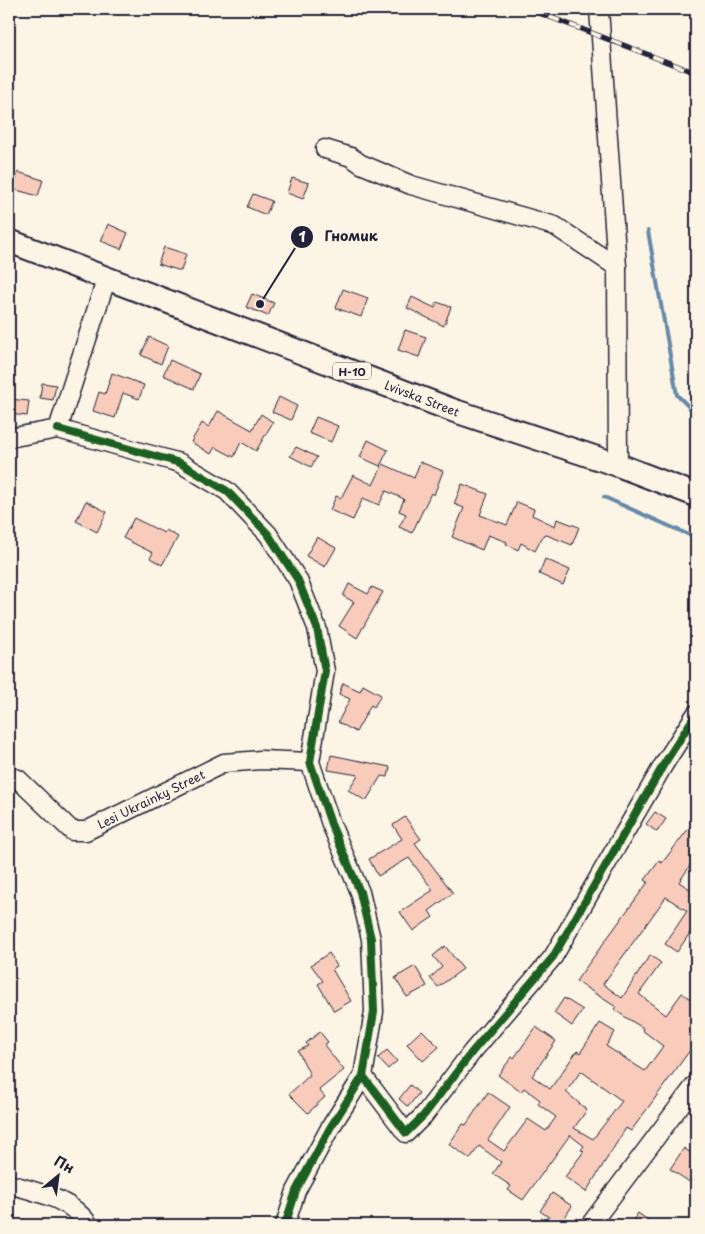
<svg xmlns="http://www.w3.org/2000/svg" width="705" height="1234" viewBox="0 0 705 1234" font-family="'Playpen Sans',sans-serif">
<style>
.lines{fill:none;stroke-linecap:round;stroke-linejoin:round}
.stream{stroke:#6589a9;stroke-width:4}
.building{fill:#f8cbbb;stroke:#22223b;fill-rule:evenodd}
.minor-casing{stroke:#22223b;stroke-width:21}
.major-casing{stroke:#22223b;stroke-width:26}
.minor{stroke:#fcf5e5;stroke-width:18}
.major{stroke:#fcf5e5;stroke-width:22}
.rail-casing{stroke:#22223b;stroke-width:5.5}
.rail{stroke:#fcf5e5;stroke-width:4;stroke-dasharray:11;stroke-linecap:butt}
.cycleway-casing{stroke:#fcf5e5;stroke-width:11}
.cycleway{stroke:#1b5e20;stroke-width:8}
.labels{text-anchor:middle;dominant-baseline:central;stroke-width:4.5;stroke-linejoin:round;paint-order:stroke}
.shield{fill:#fcf5e5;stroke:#63616e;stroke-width:1}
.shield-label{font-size:11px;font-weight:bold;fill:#22223b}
.street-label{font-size:12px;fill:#22223b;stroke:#fcf5e5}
.leader{fill:none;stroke:#22223b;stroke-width:2}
.callout-dot{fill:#22223b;stroke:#fcf5e5;stroke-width:2}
.mark-label{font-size:15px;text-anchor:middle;font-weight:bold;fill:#fff}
.callout-label{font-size:14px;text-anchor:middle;font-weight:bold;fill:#22223b;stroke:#fcf5e5;stroke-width:4.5;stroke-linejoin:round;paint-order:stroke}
</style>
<rect width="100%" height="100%" fill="#fcf5e5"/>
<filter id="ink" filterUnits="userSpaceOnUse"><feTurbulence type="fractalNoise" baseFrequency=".02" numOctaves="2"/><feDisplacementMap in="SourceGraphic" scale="10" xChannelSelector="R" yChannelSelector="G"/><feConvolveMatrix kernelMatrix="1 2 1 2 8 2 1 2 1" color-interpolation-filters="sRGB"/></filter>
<g filter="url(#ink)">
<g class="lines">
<g class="stream">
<path d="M648 231 677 395 696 414"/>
<path d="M604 497 696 538"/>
</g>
</g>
<g class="building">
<path d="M18 172 43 180 38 196 13 189Z"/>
<path d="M292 178 309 183 303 199 287 193Z"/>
<path d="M253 194 272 201 266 215 247 207Z"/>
<path d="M108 224 128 233 121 249 101 241Z"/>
<path d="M164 247 186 254 181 271 158 264Z"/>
<path d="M343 289 368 298 361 317 336 308Z"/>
<path d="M252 294 274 303 268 316 246 307Z"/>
<path d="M412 297 435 308 437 302 451 307 444 326 407 308Z"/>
<path d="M405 330 426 337 419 357 398 350Z"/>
<path d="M149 337 168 346 161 364 141 355Z"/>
<path d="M170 360 200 374 194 389 163 375Z"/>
<path d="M112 373 144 385 139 399 123 393 115 418 93 411 99 392 105 394Z"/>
<path d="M42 383 56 385 53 400 40 398Z"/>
<path d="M279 397 297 406 291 420 272 412Z"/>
<path d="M9 399 29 401 27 416 9 414Z"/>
<path d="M218 411 252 430 261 414 273 422 256 451 241 442 234 457 215 447 211 454 191 442 202 423 209 427Z"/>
<path d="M316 417 338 426 331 442 309 433Z"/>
<path d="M368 440 388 450 380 466 360 457Z"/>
<path d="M296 447 317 457 311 467 290 456Z"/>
<path d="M420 462 443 471 434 495 431 493 412 533 399 527 406 514 399 511 404 499 386 491 379 505 363 498 353 520 330 510 336 496 341 498 353 475 373 485 383 464 414 478Z"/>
<path d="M462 484 488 494 480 515 507 525 517 502 534 509 532 515 555 526 557 519 579 527 572 545 544 534 535 551 521 543 518 550 506 544 507 542 488 535 482 550 452 537 464 508 454 504Z"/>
<path d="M86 501 107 512 97 532 76 521Z"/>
<path d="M134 518 164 533 166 530 178 537 162 565 150 558 153 553 123 538Z"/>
<path d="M317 537 336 548 325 567 306 556Z"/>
<path d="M545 559 570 570 563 585 539 574Z"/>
<path d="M349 584 368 594 372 587 383 592 357 638 339 626 354 602 343 596Z"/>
<path d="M343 683 360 691 363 685 381 695 374 707 371 705 356 732 338 722 350 699 339 694Z"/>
<path d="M331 755 390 767 388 777 381 776 366 801 348 790 358 775 328 770Z"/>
<path d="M655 812 666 819 657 832 646 824Z"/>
<path d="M405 817 421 839 415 843 453 893 429 911 433 917 413 931 400 912 433 890 409 858 378 876 369 859 402 839 393 825Z"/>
<path d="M696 819V857L679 882 696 893V924L677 952 665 944 687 911 666 897 603 984 622 998 650 955 661 963 639 994 666 1015 682 993 696 1003V1042L631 1131 626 1128 586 1192 565 1177 584 1151 581 1150 584 1146 570 1135 523 1200 508 1190 511 1186 493 1174 501 1162 479 1146 470 1159 449 1144 463 1124 466 1125 488 1092 510 1107 488 1140 504 1151 528 1119 546 1131 556 1117 538 1104 540 1100 524 1088 521 1092 498 1075 512 1057 514 1058 536 1027 556 1041 532 1076 550 1089 577 1051 580 1053 600 1023 615 1032 606 1046 645 1071 663 1046 642 1030 643 1028 625 1017 614 1009 616 1007 576 981 648 882 645 880 659 861 662 863ZM581 1071 622 1101 593 1139 574 1128 587 1110 566 1092Z"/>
<path d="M445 946 463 969 438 987 430 978 442 967 433 956Z"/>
<path d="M329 953 337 966 332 969 351 1001 334 1011 318 984 323 981 311 965Z"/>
<path d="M415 966 427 986 407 997 395 978Z"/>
<path d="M564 998 583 1010 572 1026 554 1013Z"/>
<path d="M422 1030 439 1047 423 1061 407 1044Z"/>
<path d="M320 1032 328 1042 324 1045 344 1070 319 1090 325 1097 308 1113 289 1094 310 1075 298 1051 308 1046 306 1043Z"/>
<path d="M387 1050 397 1061 388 1069 378 1058Z"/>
<path d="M410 1085 419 1093 408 1107 399 1099Z"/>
<path d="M684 1148 696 1157V1176L691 1183 670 1169Z"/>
<path d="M552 1193 572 1206 560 1225 540 1211Z"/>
<path d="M638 1213 655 1225H630Z"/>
</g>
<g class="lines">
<defs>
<g id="minor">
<path d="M599 9 617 267 618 465"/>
<path d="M325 149 351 157 361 164 411 185 555 226 617 267"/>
<path d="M58 429 180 463 227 491 268 534 298 580 317 628 325 671 310 762 331 824 360 892 371 939 374 1012 363 1076 330 1128 296 1191 285 1225"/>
<path d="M9 438 58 429 107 277"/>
<path d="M9 776 18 779 72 831H86L224 763 261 760 310 762"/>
<path d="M363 1076 406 1133 424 1115 472 1052 553 957 664 764 696 714"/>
<path d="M9 1184C37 1192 72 1199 89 1225"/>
<path d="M590 1225 696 1084"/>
</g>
<path id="major" d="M9 241 452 410 618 465 696 495"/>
</defs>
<use href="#minor" class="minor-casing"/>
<use href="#major" class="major-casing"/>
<use href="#minor" class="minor"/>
<use href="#major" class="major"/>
<defs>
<path id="rail" d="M529 9 696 73"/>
</defs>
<use href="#rail" class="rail-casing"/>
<use href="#rail" class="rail"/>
<defs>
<g id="cycleway">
<path d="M58 429 180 463 227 491 268 534 298 580 317 628 325 671 310 762 331 824 360 892 371 939 374 1012 363 1076 330 1128 296 1191 285 1225"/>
<path d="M363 1076 406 1133 424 1115 472 1052 553 957 664 764 696 714"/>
</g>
</defs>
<use href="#cycleway" class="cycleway-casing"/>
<use href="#cycleway" class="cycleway"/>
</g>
</g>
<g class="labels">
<rect class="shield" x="333" y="362.5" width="38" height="17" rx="4"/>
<g class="shield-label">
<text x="352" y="371">Н-10</text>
</g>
<g class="street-label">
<text transform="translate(422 398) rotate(21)">Lvivska Street</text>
<text transform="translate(151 799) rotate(-26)">Lesi Ukrainky Street</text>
</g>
</g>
<path class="leader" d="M260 304L302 237"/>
<g class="callout-dot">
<circle cx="260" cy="304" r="5"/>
<circle cx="302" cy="237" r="12"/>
</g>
<g class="mark-label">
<text x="302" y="242">1</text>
</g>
<g class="callout-label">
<text x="351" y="241">Гномик</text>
</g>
<rect width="705" height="1234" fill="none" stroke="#fcf5e5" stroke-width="30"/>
<rect x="15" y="15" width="675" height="1204" fill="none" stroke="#22223b" stroke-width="2" filter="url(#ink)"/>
<g transform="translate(58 1176) rotate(29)" stroke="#fcf5e5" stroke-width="4" paint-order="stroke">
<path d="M0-4L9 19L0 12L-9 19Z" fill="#22223b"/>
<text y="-8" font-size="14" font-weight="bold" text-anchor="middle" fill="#22223b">Пн</text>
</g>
</svg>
